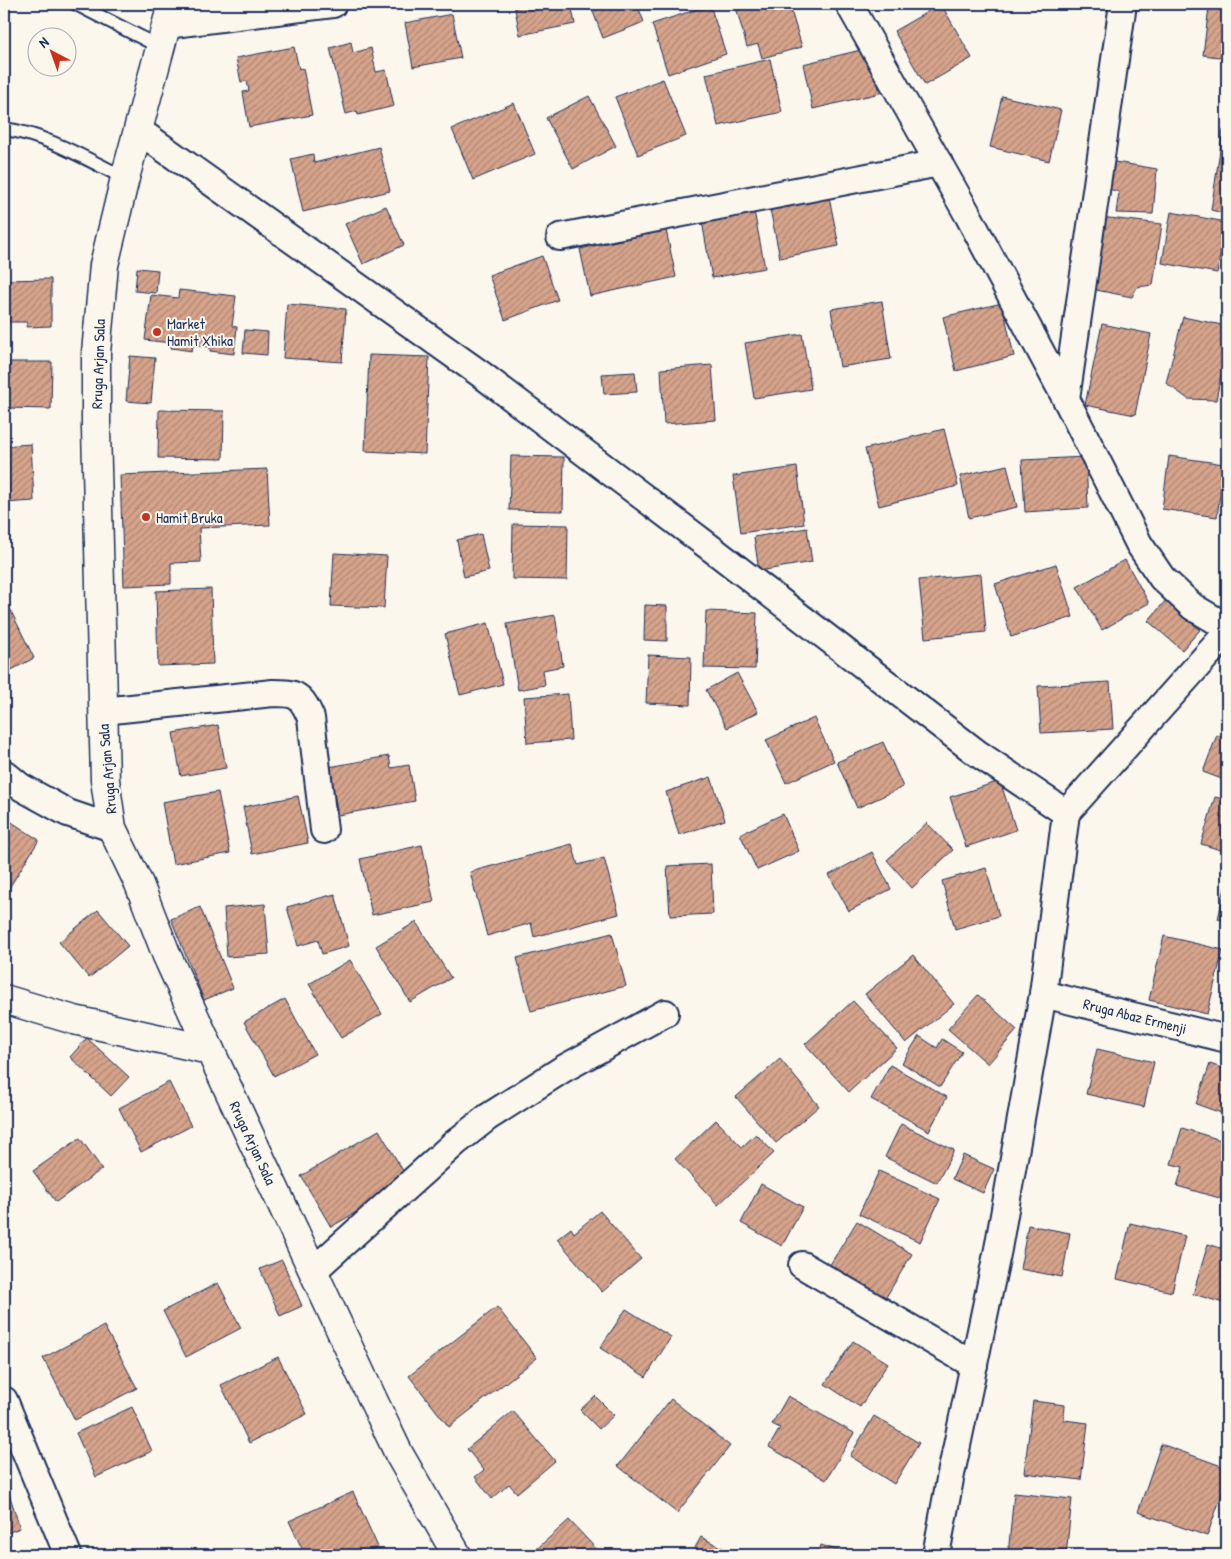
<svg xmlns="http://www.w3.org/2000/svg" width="1231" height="1559" viewBox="0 0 1231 1559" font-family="'Patrick Hand',sans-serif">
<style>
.building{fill:url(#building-hatch);stroke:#1b2f5e}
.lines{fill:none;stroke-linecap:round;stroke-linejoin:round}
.service-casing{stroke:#1b2f5e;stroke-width:16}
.minor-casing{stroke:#1b2f5e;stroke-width:30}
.tertiary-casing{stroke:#1b2f5e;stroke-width:31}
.service{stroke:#fbf7ec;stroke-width:12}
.minor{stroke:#fbf7ec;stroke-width:26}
.tertiary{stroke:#fbf7ec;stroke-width:28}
.poi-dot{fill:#c8321e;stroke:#fbf7ec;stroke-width:2}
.labels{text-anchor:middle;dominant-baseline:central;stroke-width:4;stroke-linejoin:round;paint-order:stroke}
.poi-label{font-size:15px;fill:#1b2f5e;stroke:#fbf7ec;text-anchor:start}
.street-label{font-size:15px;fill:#1b2f5e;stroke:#fbf7ec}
</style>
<defs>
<pattern id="building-hatch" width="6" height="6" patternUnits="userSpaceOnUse" patternTransform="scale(1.25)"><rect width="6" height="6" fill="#d7a48b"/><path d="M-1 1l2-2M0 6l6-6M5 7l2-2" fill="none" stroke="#ae8675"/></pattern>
</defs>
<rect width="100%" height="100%" fill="#fbf7ec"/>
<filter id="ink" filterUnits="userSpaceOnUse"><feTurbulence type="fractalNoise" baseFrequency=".02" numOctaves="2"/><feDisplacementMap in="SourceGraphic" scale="10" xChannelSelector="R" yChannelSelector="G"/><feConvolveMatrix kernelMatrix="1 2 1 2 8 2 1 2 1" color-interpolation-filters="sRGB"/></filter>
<g filter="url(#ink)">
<g class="building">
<path d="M514 4H571L575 24 520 35Z"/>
<path d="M590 4H637L644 22 603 38Z"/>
<path d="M735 4H789L802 47 762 58 758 44 747 47Z"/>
<path d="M941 4 972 58 925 85 894 31Z"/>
<path d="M1007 4H1057V8Z"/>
<path d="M1221 4H1227V64H1226L1227 58 1203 55 1209 7 1220 8Z"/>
<path d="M710 5 726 54 668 74 652 24Z"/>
<path d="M452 14 461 58 413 67 405 23Z"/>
<path d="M351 42 353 53 371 48 376 72 386 70 394 106 358 115 357 111 346 114 330 48Z"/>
<path d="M294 47 299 69 303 68 312 115 249 127 243 92 249 91 247 81 241 82 236 58Z"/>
<path d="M869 48 880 93 813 109 803 64Z"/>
<path d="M770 59 782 112 718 126 706 74Z"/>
<path d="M663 79 686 136 638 155 615 97Z"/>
<path d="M589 96 616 146 573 169 546 118Z"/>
<path d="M1002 96 1061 110 1049 161 990 147Z"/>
<path d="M514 103 535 154 473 180 452 129Z"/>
<path d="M1223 130 1227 131V214L1211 210Z"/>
<path d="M379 147 390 191 303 212 291 159 313 154 314 163Z"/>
<path d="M1109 161 1157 169 1153 214 1116 213 1119 192 1106 188Z"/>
<path d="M829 197 839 246 780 258 770 209Z"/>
<path d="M386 206 404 245 363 264 345 224Z"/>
<path d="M754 211 765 268 712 278 702 221Z"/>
<path d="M1171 212 1226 222 1217 273 1162 263Z"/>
<path d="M1100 217 1162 224 1153 285 1137 287 1132 297 1091 289Z"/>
<path d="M666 230 676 277 590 296 580 249Z"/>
<path d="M542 256 558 300 505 320 489 275Z"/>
<path d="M137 268 158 270 156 293 135 291Z"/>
<path d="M51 279V326L26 327 27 322H4V280Z"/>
<path d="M179 290 236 296 232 326 237 327 234 354 210 351V347L193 345 192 351 171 348V343L145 340 151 295 178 298Z"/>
<path d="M882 301 891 359 840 367 831 309Z"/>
<path d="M1002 303 1014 356 956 371 943 317Z"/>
<path d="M287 304 346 309 342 362 283 358Z"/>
<path d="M1183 317 1227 326V344L1216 400 1188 399 1166 383Z"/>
<path d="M1102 324 1151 334 1135 415 1085 405Z"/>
<path d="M245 330 268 332 267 355 243 353Z"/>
<path d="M802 334 811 389 754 398 745 343Z"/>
<path d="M369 355 429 357 425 454 365 451Z"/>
<path d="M130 356 155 358 151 403 126 401Z"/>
<path d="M5 362H52L51 409 4 408Z"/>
<path d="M712 365 716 420 664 424 661 369Z"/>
<path d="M635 372 637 392 604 394 602 374Z"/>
<path d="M159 410 224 411 223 459 158 458Z"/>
<path d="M944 429 958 486 879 506 865 449Z"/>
<path d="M31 444 34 501 4 503V446Z"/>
<path d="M511 456 564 457 563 511 509 510Z"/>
<path d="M1169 456 1224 464 1217 517 1162 509Z"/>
<path d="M1086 457 1088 508 1025 512 1022 460Z"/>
<path d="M1007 465 1017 507 969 518 960 476Z"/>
<path d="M797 467 804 524 741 533 733 476Z"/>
<path d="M267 469 270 525 199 528 201 562 171 563V584L124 586 120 475Z"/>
<path d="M513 524 568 525 567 580 512 579Z"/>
<path d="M807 528 812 562 759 571 754 537Z"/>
<path d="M481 534 489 571 464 577 457 540Z"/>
<path d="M334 553 387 556 384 608 331 606Z"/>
<path d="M1125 560 1149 603 1102 630 1077 587Z"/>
<path d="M1056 564 1073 617 1011 637 995 584Z"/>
<path d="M981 574 986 632 925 638 919 580Z"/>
<path d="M211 589 213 664 158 666 156 591Z"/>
<path d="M5 599 34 658 4 674V600Z"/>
<path d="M1166 600 1200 630 1182 650 1148 621Z"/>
<path d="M645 605 667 606V641L644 640Z"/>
<path d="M706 611 757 613 755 669 704 668Z"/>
<path d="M555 615 563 666 543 670 545 685 518 690 507 624Z"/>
<path d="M488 623 503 684 460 695 445 634Z"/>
<path d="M648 655 691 657 690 705 646 703Z"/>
<path d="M737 673 758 712 727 728 706 690Z"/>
<path d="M1110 682 1113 729 1041 733 1038 686Z"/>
<path d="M568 694 571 740 527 743 524 697Z"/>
<path d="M814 718 834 761 786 783 766 740Z"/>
<path d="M218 725 226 768 181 776 173 733Z"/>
<path d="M1217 735 1227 739V781L1203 772Z"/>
<path d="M883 742 903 787 857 808 837 762Z"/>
<path d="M389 756 391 768 409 765 415 801 338 815 329 767Z"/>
<path d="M711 777 725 820 679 835 666 792Z"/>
<path d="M1000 781 1016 830 966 847 950 797Z"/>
<path d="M218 792 230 853 173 864 162 802Z"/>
<path d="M298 796 308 843 252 854 243 807Z"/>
<path d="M1215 797 1227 800V852L1201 844Z"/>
<path d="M783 814 799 851 757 870 740 834Z"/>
<path d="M4 817 39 840 4 896Z"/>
<path d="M927 823 953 850 912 888 887 860Z"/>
<path d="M572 844 578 865 604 858 619 914 534 937 531 923 487 936 470 872Z"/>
<path d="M422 845 434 902 372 915 360 859Z"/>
<path d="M872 852 891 889 849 911 829 875Z"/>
<path d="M711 864 713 914 670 916 667 866Z"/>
<path d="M986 868 999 916 955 929 942 881Z"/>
<path d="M1227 879V921L1218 919Z"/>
<path d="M335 894 349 946 322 954 318 940 298 946 287 907Z"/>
<path d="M265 904 269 954 227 957 224 908Z"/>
<path d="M200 907 233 988 204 1000 171 919Z"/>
<path d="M98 910 128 946 89 978 59 942Z"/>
<path d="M416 922 451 978 410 1002 376 946Z"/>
<path d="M612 933 626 986 531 1011 517 958Z"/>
<path d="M1164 936 1223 950 1207 1014 1149 1000Z"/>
<path d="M913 955 954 1004 906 1043 865 994Z"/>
<path d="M350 960 382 1014 341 1038 309 984Z"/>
<path d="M978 995 1017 1030 988 1064 948 1029Z"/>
<path d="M285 999 315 1054 274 1076 244 1022Z"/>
<path d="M853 1001 897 1048 849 1092 805 1044Z"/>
<path d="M919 1036 937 1048 942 1039 962 1052 940 1087 902 1063Z"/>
<path d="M87 1038 129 1077 111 1096 70 1057Z"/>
<path d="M1097 1049 1154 1062 1144 1107 1086 1094Z"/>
<path d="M780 1059 819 1106 776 1143 736 1097Z"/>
<path d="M1210 1064 1227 1070V1115L1196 1104Z"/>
<path d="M890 1065 947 1097 929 1131 871 1099Z"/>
<path d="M169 1082 191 1126 141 1152 119 1108Z"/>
<path d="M716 1120 742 1147 756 1134 774 1153 718 1205 675 1159Z"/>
<path d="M901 1124 954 1150 937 1183 885 1157Z"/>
<path d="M1182 1128 1227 1142V1184L1223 1199 1177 1186 1183 1167 1171 1164Z"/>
<path d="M379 1130 409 1181 331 1227 301 1176Z"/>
<path d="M80 1138 102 1169 56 1202 33 1171Z"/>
<path d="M963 1155 994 1169 983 1193 952 1179Z"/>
<path d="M879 1171 940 1199 920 1242 859 1214Z"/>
<path d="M761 1184 803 1207 782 1246 741 1223Z"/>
<path d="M600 1211 641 1259 602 1292 557 1239 571 1228 574 1233Z"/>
<path d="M857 1221 912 1254 883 1302 828 1268Z"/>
<path d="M1130 1223 1185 1236 1172 1292 1117 1279Z"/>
<path d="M1028 1225 1070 1233 1062 1277 1020 1269Z"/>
<path d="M1208 1244 1227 1250V1304L1193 1294Z"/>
<path d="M282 1260 302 1306 280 1316 260 1269Z"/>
<path d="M218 1283 241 1328 186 1357 163 1311Z"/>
<path d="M497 1307 537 1358 449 1427 409 1376Z"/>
<path d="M626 1309 671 1337 646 1377 600 1348Z"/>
<path d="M104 1326 137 1388 75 1420 43 1358Z"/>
<path d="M853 1341 888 1363 860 1407 825 1384Z"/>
<path d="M278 1357 307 1414 249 1443 221 1385Z"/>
<path d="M595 1396 614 1415 599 1429 580 1410Z"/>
<path d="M788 1396 854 1433 826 1480 769 1447 780 1428 772 1424Z"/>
<path d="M671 1399 730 1446 677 1513 618 1466Z"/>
<path d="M1033 1401 1065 1405 1064 1420 1088 1423 1081 1480 1024 1473Z"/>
<path d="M132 1407 152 1451 96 1477 76 1433Z"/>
<path d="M513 1411 555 1461 517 1493 509 1484 492 1499 475 1477 484 1470 467 1449Z"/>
<path d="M874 1416 919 1443 894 1484 850 1456Z"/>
<path d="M1161 1444 1227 1468V1480L1207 1536 1138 1512Z"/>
<path d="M4 1478 20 1528 4 1534Z"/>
<path d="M353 1492 378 1547 359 1555H305L289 1521Z"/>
<path d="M1014 1493 1072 1499 1066 1555H1008Z"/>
<path d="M569 1520 602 1555H530Z"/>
<path d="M701 1537 736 1555H691Z"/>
<path d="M821 1545 852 1555H818Z"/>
</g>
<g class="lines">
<defs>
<g id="service">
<path d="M76 4 160 47"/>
<path d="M4 129C45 134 88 160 125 178"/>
</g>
<g id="minor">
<path d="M849 4 968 215 1066 399 1139 544 1162 578 1193 607 1227 627"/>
<path d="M166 25 333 4"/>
<path d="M138 130 482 375 716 552 977 753 1066 813"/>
<path d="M560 237 939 163"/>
<path d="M1066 399 1123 4"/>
<path d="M103 711 273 693C297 693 301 695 311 718L324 830"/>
<path d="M4 773 21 787 68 813 112 828"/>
<path d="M1043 994 1227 1039"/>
<path d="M802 1265 974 1365"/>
<path d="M313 1271 455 1143 488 1117 563 1069 665 1013"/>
<path d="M4 1400 68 1555"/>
<path d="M936 1555 950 1479 998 1249 1043 994 1066 813 1227 633"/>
</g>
<g id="tertiary">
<path d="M172 4 125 178 104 265 96 353V429L105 780 112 828 139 884 167 956 210 1050 375 1404 399 1454 457 1555"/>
<path d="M4 999 74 1020 210 1050"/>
</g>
</defs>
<use href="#service" class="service-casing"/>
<use href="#minor" class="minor-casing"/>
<use href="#tertiary" class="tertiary-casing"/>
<use href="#service" class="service"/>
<use href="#minor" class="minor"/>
<use href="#tertiary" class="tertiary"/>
</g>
</g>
<g class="poi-dot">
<circle cx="157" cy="332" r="5"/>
<circle cx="146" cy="517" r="5"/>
</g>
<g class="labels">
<g class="poi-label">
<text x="167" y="323">Market<tspan x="167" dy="17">Hamit Xhika</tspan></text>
<text x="156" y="517">Hamit Bruka</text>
</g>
<g class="street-label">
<text transform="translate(98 364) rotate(-88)">Rruga Arjan Sala</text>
<text transform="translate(107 769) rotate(-95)">Rruga Arjan Sala</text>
<text transform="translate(1135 1016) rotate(14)">Rruga Abaz Ermenji</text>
<text transform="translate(253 1143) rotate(65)">Rruga Arjan Sala</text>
</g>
</g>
<rect width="1231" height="1559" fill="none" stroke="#fbf7ec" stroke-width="20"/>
<rect x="10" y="10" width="1211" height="1539" fill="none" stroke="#1b2f5e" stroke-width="2" filter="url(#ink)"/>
<g transform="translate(52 52) rotate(319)"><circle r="24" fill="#fbf7ec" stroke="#a1a7b3"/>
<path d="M0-4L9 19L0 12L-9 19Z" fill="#c8321e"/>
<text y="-8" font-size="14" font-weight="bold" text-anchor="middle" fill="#1b2f5e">N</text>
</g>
</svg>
